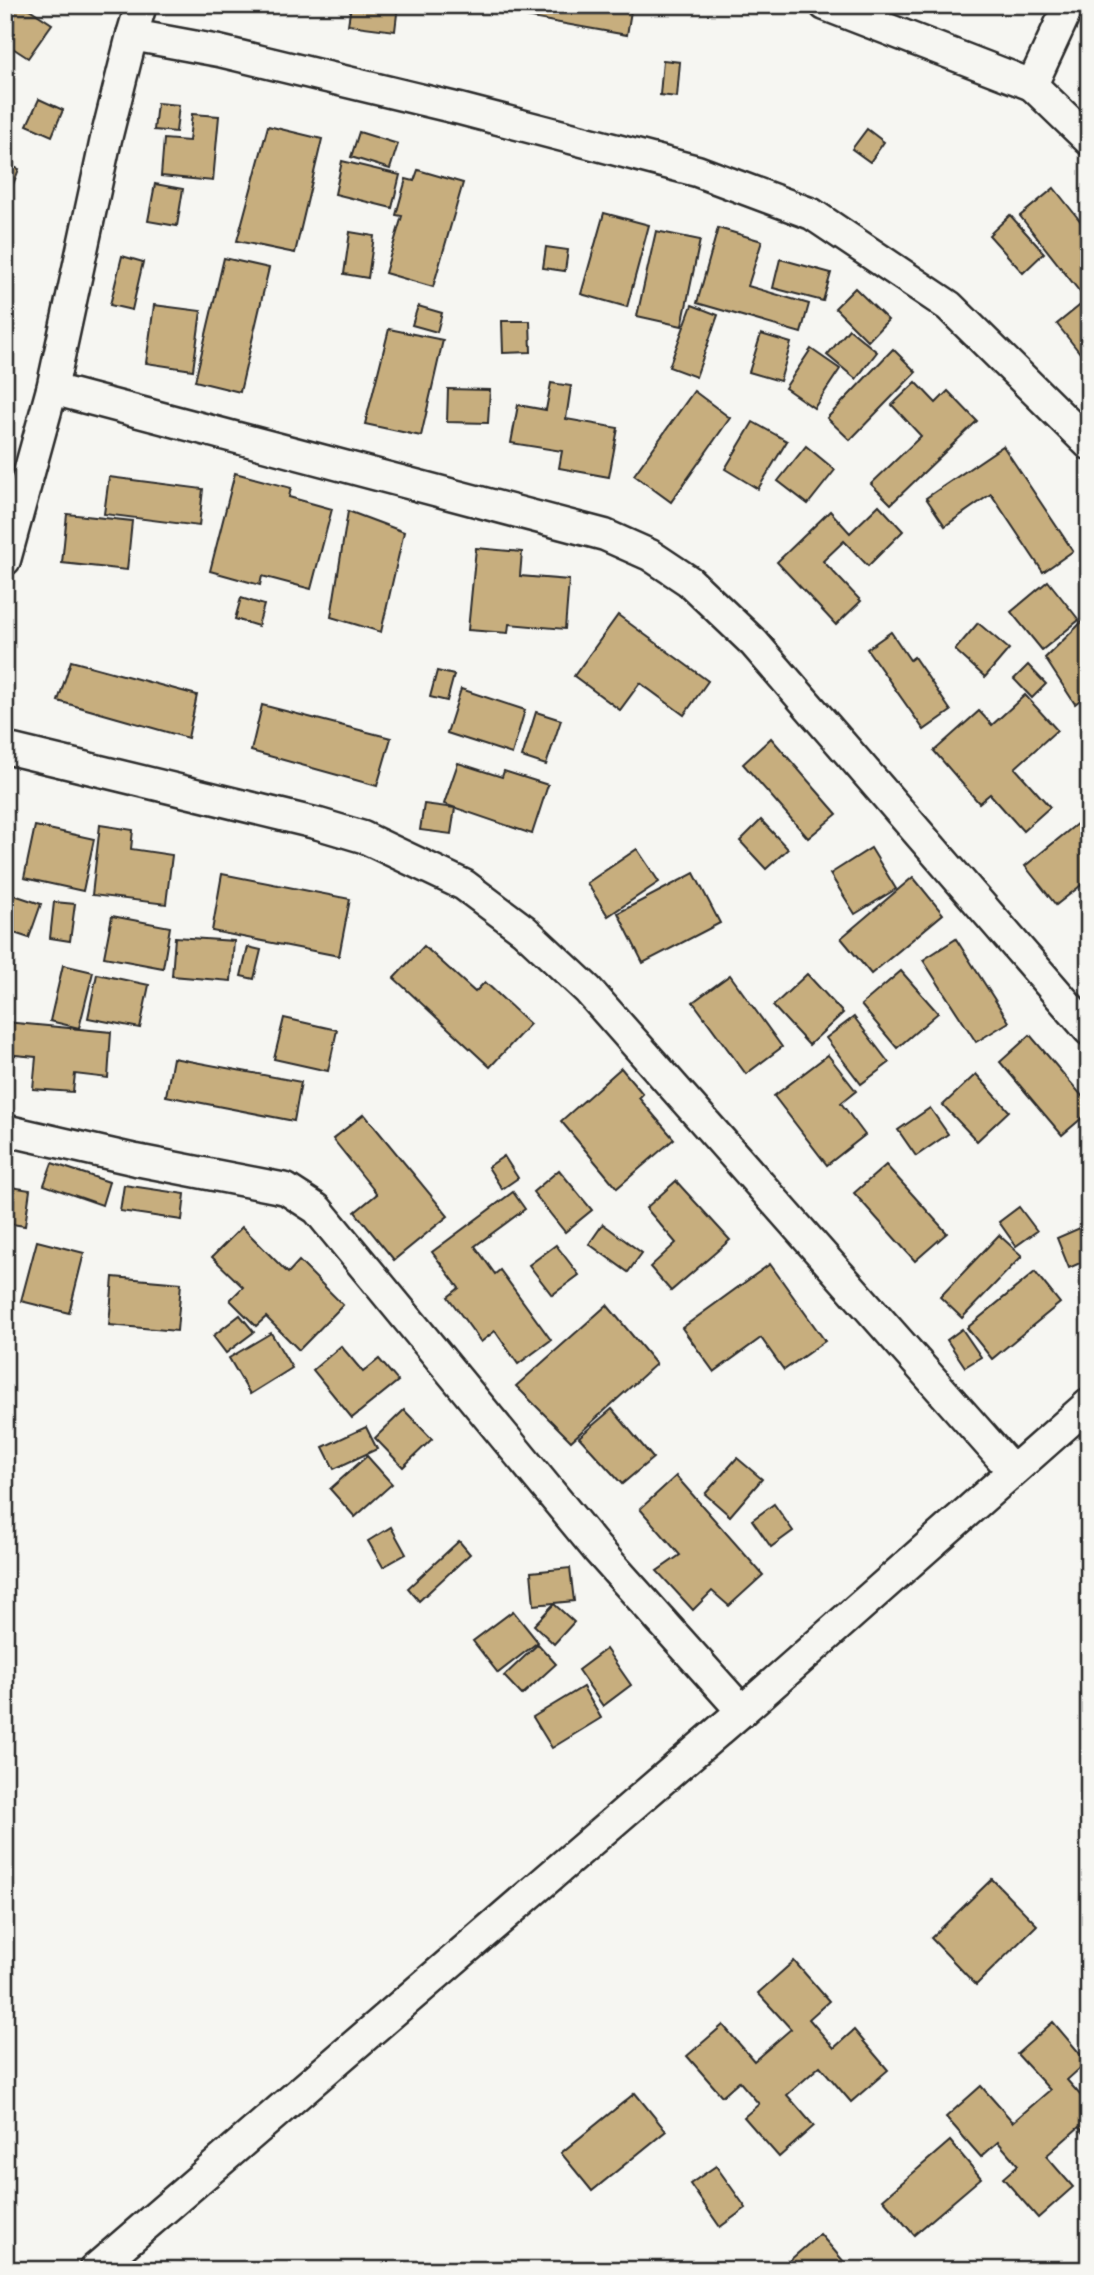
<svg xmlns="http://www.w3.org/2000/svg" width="1094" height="2275" viewBox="0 0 1094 2275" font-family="Sriracha,sans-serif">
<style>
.building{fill:#c7ae7e;stroke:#2b2b2b;stroke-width:2}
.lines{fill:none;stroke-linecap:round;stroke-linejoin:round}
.minor-casing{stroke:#2b2b2b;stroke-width:35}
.minor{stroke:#f6f6f2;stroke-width:30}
</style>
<rect width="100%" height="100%" fill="#f6f6f2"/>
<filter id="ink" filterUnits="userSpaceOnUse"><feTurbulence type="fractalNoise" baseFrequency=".0143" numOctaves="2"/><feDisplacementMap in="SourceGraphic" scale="14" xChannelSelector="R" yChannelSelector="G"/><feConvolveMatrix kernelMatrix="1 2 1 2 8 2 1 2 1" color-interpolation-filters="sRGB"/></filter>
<g filter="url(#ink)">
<g class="building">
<path d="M5 5H29L28 8 52 24 28 58 5 43Z"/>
<path d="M351 5H398L395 31 348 25Z"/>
<path d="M528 5H632L627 35 526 17Z"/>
<path d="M663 60 680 62 677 97 660 95Z"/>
<path d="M39 99 63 110 52 136 27 125Z"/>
<path d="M157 103 179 105 176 132 154 130Z"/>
<path d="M192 114 219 116 213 181 161 176 164 139 189 141Z"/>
<path d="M268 126 322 139 295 253 237 241Z"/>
<path d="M867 129 884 142 870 162 852 149Z"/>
<path d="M359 132 398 144 390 169 351 157Z"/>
<path d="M342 161 400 175 392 208 335 194Z"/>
<path d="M5 164 19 169 12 187 5 184Z"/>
<path d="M418 170 463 183 433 287 385 273 402 216 396 215 406 179 414 181Z"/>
<path d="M155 184 183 189 177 226 148 221Z"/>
<path d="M1054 188 1089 232V285L1080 292 1020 216Z"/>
<path d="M604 213 649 225 627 307 581 294Z"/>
<path d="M1010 215 1044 253 1023 273 989 235Z"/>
<path d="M718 228 762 241 748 286 809 304 801 333 697 303Z"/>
<path d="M656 231 700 240 682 326 637 316Z"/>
<path d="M350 232 374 236 368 278 344 274Z"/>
<path d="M546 247 568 250 565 271 543 268Z"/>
<path d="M122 256 143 262 132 310 110 305Z"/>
<path d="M224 258 269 268 240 392 195 381Z"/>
<path d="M780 259 831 273 823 301 773 288Z"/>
<path d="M855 288 888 320 868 341 835 308Z"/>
<path d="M1089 298V347L1080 353 1057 324Z"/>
<path d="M154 305 201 311 193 370 146 363Z"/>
<path d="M692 305 718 315 696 377 669 367Z"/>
<path d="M418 306 442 313 437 332 412 325Z"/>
<path d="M502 321H530L531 352 503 353Z"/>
<path d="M389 329 443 340 421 436 365 424Z"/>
<path d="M849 329 877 352 856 379 827 355Z"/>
<path d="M761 334 791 343 780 381 749 372Z"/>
<path d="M811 349 840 369 814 408 785 388Z"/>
<path d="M893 349 916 372 850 440 827 418Z"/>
<path d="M916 382 936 403 948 391 977 421 891 504 871 484 921 436 892 405Z"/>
<path d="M551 383 571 386 566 419 618 428 609 477 559 468 562 451 511 443 518 405 546 410Z"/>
<path d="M448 389 490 390 488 423 447 422Z"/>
<path d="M694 391 730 418 671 502 634 475Z"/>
<path d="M753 422 787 441 758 489 725 469Z"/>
<path d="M806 446 835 470 808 504 778 481Z"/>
<path d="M1003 446 1073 551 1043 572 991 494 945 526 926 498Z"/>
<path d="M235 473 291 488 289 497 332 509 311 589 262 576 260 585 210 571Z"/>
<path d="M109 477 203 489 199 526 104 514Z"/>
<path d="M879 505 903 531 868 566 844 541 823 561 861 601 836 625 777 562 830 511 850 533Z"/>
<path d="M348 511 404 532 381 632 331 617Z"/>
<path d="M67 514 132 521 127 570 62 563Z"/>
<path d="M476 548 522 552 520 576 569 580 565 629 509 624 508 633 468 630Z"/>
<path d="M1048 581 1079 620 1042 650 1011 612Z"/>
<path d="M241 598 264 605 258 626 235 619Z"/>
<path d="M618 615 708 681 684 715 640 683 620 710 574 676Z"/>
<path d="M1089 615V693L1075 704 1045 658Z"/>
<path d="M978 623 1009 649 985 677 955 650Z"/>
<path d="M891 632 910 660 914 657 951 711 924 730 867 649Z"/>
<path d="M71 661 197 695 188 738 58 701Z"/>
<path d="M1028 665 1046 684 1032 698 1014 679Z"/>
<path d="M437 671 454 675 447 701 430 697Z"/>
<path d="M461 689 525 710 512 754 447 733Z"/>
<path d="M1025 695 1057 730 1015 768 1050 807 1023 831 990 794 979 803 934 751 979 711 992 725Z"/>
<path d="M262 705 391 738 377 786 251 751Z"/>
<path d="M536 712 561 720 546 765 522 757Z"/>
<path d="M771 738 837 814 808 838 743 764Z"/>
<path d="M458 763 502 777 504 771 548 785 532 834 444 804Z"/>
<path d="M424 804 455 808 451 834 420 830Z"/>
<path d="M1089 814V879L1056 905 1025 866Z"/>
<path d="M761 820 788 849 766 869 740 841Z"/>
<path d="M100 825 133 830 131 849 172 855 166 904 92 895Z"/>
<path d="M35 826 94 839 83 891 24 878Z"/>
<path d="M871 848 896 889 855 914 830 874Z"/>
<path d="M637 849 659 882 608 916 587 883Z"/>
<path d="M694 873 720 923 643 963 618 913Z"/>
<path d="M222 874 350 899 339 956 212 931Z"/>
<path d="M913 877 943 914 871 974 841 938Z"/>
<path d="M11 894 41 904 29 938 5 930V911Z"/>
<path d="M1089 894V913L1079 902Z"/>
<path d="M54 902 75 904 70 941 50 938Z"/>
<path d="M112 916 170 927 163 968 104 957Z"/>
<path d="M175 937 234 941 231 981 172 976Z"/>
<path d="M956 939 1009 1022 976 1042 923 960Z"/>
<path d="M424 946 475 992 485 982 530 1024 490 1067 394 978Z"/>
<path d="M248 947 261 950 254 979 241 976Z"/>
<path d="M63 965 93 972 79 1028 50 1021Z"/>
<path d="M901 971 938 1013 897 1048 861 1005Z"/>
<path d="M97 974 149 985 140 1028 88 1018Z"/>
<path d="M807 974 843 1013 809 1045 773 1006Z"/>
<path d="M730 975 782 1047 746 1074 693 1002Z"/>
<path d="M854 1017 889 1063 861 1084 826 1038Z"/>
<path d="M284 1018 337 1030 328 1071 274 1059Z"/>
<path d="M5 1022 111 1032 108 1078 75 1074 73 1092 33 1089 36 1057 5 1054Z"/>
<path d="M1030 1035 1089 1104V1112L1062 1135 1000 1062Z"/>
<path d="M828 1055 856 1091 841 1103 865 1135 827 1165 774 1096Z"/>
<path d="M173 1058 301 1082 294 1121 166 1096Z"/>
<path d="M621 1068 643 1094 639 1098 674 1139 617 1188 561 1121Z"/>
<path d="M976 1074 1009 1111 977 1141 943 1105Z"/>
<path d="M930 1108 948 1134 916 1156 898 1130Z"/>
<path d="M364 1114 448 1216 394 1260 355 1212 377 1194 333 1139Z"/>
<path d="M1089 1145V1162L1080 1152Z"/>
<path d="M504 1156 518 1178 502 1189 488 1167Z"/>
<path d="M52 1163 109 1182 102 1205 44 1185Z"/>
<path d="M886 1165 947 1233 915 1261 854 1193Z"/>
<path d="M559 1170 592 1210 565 1232 533 1192Z"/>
<path d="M676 1181 730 1240 671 1291 650 1267 676 1243 646 1208Z"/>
<path d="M124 1185 185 1194 182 1220 120 1211Z"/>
<path d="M5 1186 30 1190 25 1226 5 1223Z"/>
<path d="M513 1192 525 1209 475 1246 495 1274 500 1270 551 1340 518 1364 495 1331 481 1342 448 1297 459 1288 432 1252Z"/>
<path d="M1019 1207 1037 1231 1016 1246 999 1222Z"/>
<path d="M603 1224 642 1253 628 1272 589 1244Z"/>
<path d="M1089 1224V1259L1069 1268 1057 1238Z"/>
<path d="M242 1227 288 1273 299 1261 343 1305 299 1350 266 1317 256 1326 230 1300 243 1287 212 1257Z"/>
<path d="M999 1235 1022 1256 962 1318 940 1297Z"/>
<path d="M37 1241 84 1253 69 1313 21 1301Z"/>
<path d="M556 1245 579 1275 552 1295 529 1265Z"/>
<path d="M770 1264 825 1341 784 1370 761 1338 714 1372 682 1328Z"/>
<path d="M1035 1272 1060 1303 992 1359 967 1328Z"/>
<path d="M113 1277 181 1283 177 1331 109 1325Z"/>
<path d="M607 1305 656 1364 571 1441 516 1386Z"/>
<path d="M240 1315 254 1332 226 1353 213 1336Z"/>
<path d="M962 1329 981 1357 965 1367 947 1340Z"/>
<path d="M271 1333 292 1368 250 1394 229 1358Z"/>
<path d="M341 1346 363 1372 379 1359 398 1381 352 1418 313 1370Z"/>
<path d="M612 1409 653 1458 622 1484 579 1437Z"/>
<path d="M404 1410 432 1439 403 1467 375 1438Z"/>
<path d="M366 1427 377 1449 334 1469 323 1447Z"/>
<path d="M367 1456 392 1484 355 1517 330 1489Z"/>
<path d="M737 1458 762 1479 730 1516 705 1494Z"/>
<path d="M676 1476 763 1575 729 1606 712 1591 693 1610 657 1571 680 1555 640 1509Z"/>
<path d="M774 1504 793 1531 771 1547 752 1520Z"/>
<path d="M391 1527 406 1554 383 1567 368 1541Z"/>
<path d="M459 1541 470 1554 419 1601 408 1588Z"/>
<path d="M570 1568 574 1601 534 1605 531 1572Z"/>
<path d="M554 1604 574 1622 554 1644 534 1625Z"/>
<path d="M513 1611 538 1642 498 1673 473 1641Z"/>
<path d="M538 1644 556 1664 522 1695 504 1676Z"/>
<path d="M606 1649 631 1685 603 1706 578 1670Z"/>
<path d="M583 1687 601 1718 552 1748 533 1717Z"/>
<path d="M992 1879 1037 1925 976 1985 931 1938Z"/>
<path d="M794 1961 829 2001 809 2019 834 2048 854 2030 888 2070 851 2102 820 2066 787 2095 814 2126 779 2157 744 2117 759 2104 739 2081 722 2096 687 2056 723 2025 754 2061 791 2029 758 1993Z"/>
<path d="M1053 2022 1087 2062 1067 2080 1089 2105V2139L1079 2127 1046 2156 1073 2187 1038 2218 1003 2178 1018 2165 998 2142 981 2157 946 2117 981 2086 1013 2122 1050 2090 1017 2054Z"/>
<path d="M635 2093 666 2131 592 2191 561 2153Z"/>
<path d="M950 2141 981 2178 914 2235 883 2199Z"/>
<path d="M716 2166 746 2208 720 2227 690 2184Z"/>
<path d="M820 2234 851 2270H785L782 2267Z"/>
</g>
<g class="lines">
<defs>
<g id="minor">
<path d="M825 5 1032 85"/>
<path d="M1069 5 1032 85 1089 140"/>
<path d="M132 35 141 5"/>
<path d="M52 389 605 535 650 555 689 581 754 643 1089 1030"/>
<path d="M5 560 52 389 106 139 132 35 219 51 460 109 697 171 812 214 949 306 1089 444"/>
<path d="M5 748 319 824 363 837 464 885 524 930 588 990 1012 1470"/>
<path d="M5 1130 136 1160 286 1189 317 1209 597 1549 742 1711"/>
<path d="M94 2270 742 1711 1089 1404"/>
</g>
</defs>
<use href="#minor" class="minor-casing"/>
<use href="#minor" class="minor"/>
</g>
</g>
<rect width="1094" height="2275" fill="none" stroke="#f6f6f2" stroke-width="28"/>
<rect x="14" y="14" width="1066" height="2247" fill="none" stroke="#2b2b2b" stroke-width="2.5" filter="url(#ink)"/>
</svg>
